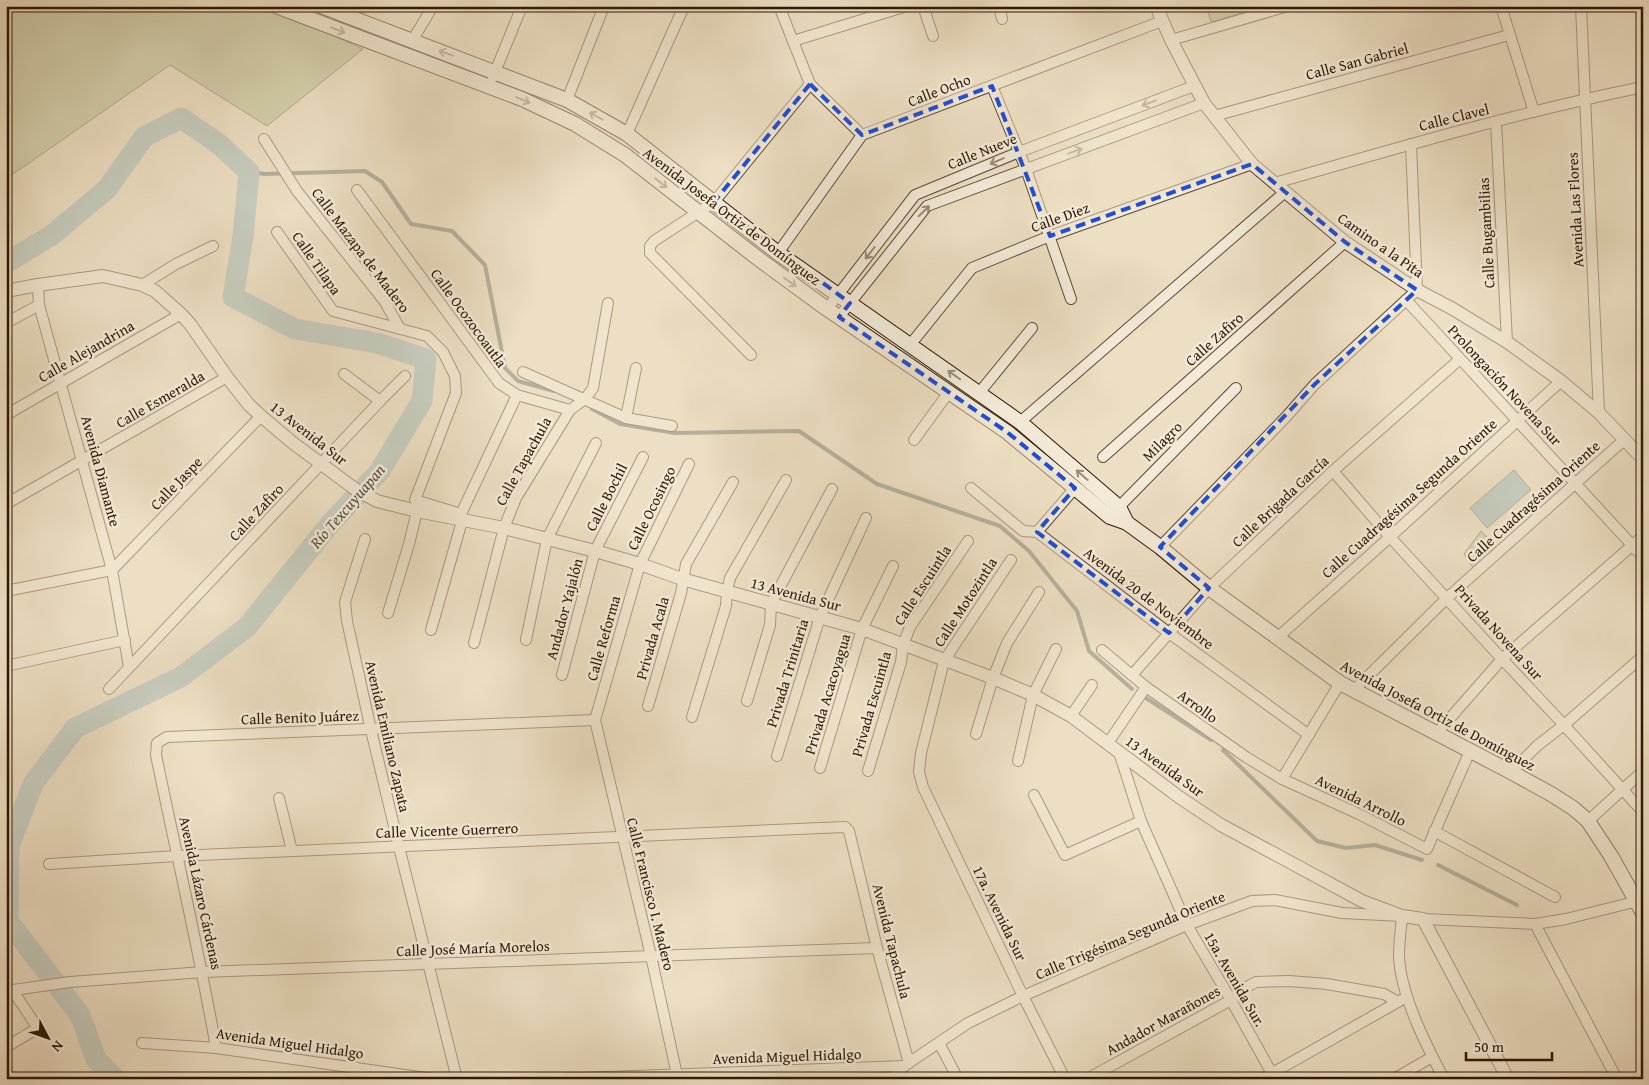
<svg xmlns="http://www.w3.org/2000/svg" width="1649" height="1085" viewBox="0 0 1649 1085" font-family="'Gentium Book Plus',serif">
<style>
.green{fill:#b8c294;stroke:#726c4c}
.water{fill:#9cbabc;stroke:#707972}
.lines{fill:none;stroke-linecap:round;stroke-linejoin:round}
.stream{stroke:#707972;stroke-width:4}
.river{stroke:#9cbabc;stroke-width:21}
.minor-casing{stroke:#5d4934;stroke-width:12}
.tertiary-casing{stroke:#5d4934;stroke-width:14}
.secondary-casing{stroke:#2d1704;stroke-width:16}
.minor{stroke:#f3ead8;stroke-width:10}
.tertiary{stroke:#f3ead8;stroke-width:12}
.secondary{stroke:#f3ead8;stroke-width:14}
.oneway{stroke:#9a8b79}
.marked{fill:none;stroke:#1d4ed8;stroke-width:4;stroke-dasharray:10 6;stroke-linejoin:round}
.labels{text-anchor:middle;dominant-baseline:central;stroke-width:5;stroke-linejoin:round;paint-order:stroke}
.street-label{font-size:15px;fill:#2d1704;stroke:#f3ead8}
.water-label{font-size:16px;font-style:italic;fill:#545044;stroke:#f3ead8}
</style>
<rect width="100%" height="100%" fill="#eddfc3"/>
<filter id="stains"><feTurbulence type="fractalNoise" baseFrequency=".004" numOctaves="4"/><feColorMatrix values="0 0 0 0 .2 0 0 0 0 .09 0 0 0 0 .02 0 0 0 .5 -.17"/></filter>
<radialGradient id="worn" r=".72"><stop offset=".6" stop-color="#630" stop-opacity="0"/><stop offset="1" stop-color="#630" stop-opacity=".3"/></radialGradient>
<g class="green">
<path d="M6 6H268L363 49 267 126 170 65 6 179Z"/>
<path d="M1206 6H1266L1211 22Z"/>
<path d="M1481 531 1497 548 1473 568 1464 554Z"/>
</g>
<path class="water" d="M1514 470 1531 490 1487 528 1470 508Z"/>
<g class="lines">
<g class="stream">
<path d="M249 172 265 174 365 171 382 182 411 224 452 231 485 265 505 368 518 381 554 391"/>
<path d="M592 409 620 424 675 433 799 431 877 484 1000 526 1029 551 1077 611 1089 651 1132 689"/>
<path d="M1146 698 1211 740"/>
<path d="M1223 750 1317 841 1346 848 1375 845 1422 860"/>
<path d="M1438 865 1517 905"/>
</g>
<path class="river" d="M6 263 52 235 107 189 144 137 181 118 219 144 249 172 243 237 233 297 295 329 377 343 426 359 422 401 379 472 331 523 247 627 181 677 75 728 33 784 9 846 8 921 80 1015 96 1059 115 1079"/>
<defs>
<g id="minor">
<path d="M779 6 810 84 862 135"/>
<path d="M923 6 933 36"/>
<path d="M999 6 1002 19"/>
<path d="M1501 6 1534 112"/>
<path d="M1581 6 1599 413"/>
<path d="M1171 40 1288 6"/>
<path d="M412 41 433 6"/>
<path d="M793 41 907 6"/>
<path d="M493 77 522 6"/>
<path d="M992 86 1026 169 1071 299"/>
<path d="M567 100 604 6"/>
<path d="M1214 116 1509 35"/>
<path d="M1496 122 1507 342"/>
<path d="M627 134 684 6"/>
<path d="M264 139 297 191 385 302 400 329"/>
<path d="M1275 183C1397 148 1519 112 1643 87"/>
<path d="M357 190 499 383 517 395 570 410"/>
<path d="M277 232 333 311 427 336 443 352 455 376 456 393 415 500 461 514"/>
<path d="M778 253 862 135 1162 21"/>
<path d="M38 285 39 305 112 570 129 667"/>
<path d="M142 285 176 264 213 246"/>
<path d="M1406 300 1643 557"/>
<path d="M827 309 915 195 1019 152 1194 86"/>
<path d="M839 317 927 206 1204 103"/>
<path d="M6 323 39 305"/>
<path d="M910 345 972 268 1050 236 1252 164"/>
<path d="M751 355 650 253V246L654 241 714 202 810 84"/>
<path d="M523 372 626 418 672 426"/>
<path d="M344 374 380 401"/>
<path d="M979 393 1032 328"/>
<path d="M6 415 181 314"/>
<path d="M626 418 636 368"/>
<path d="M1020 422 1285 192"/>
<path d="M914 440 949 392"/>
<path d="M1103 457 1345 242"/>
<path d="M1333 471 1390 537 1502 659 1564 725 1643 812"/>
<path d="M971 488 1023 531 1037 532 1169 633 1309 735"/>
<path d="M6 504 227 377"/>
<path d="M1114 512 1236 388"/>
<path d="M1037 532 1075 488"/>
<path d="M365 539 345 602 347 621 371 730 399 847 457 1079"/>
<path d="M1160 547 1286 417 1315 384 1417 290 1411 144"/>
<path d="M1011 560 944 661 921 753 919 772 923 787 1023 996 1065 1079"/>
<path d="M6 591 112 570 261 416"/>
<path d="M388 613 409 544 417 511"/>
<path d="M431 630 462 521 461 514 517 395"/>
<path d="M1277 638 1390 537 1561 381"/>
<path d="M526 640 547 539 596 443"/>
<path d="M474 643 504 528 516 498 570 410 585 399 593 388 608 303"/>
<path d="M1102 650 1146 687 1246 757 1282 779 1359 814 1427 849 1470 751"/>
<path d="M6 666 125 640"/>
<path d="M562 675 595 551 643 457"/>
<path d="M1132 675 1209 588 1333 471 1460 359"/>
<path d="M109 689 380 401 405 376"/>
<path d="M1354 690 1447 598 1624 440"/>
<path d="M747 701 770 625 771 604 832 489"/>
<path d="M648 706 681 593 686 564 733 482"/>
<path d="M1071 716 1092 685"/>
<path d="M692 717 726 606 727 592 730 578 786 480"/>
<path d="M1437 733 1502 659 1643 536"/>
<path d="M976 734 993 678 1007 643 1039 592"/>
<path d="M1108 743 1146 687"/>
<path d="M1119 752 1141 821 1187 925 1231 1000 1275 1079"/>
<path d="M777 756 820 617 866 518"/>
<path d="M1018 761 1033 695 1056 649"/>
<path d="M820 768 862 629 893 566"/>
<path d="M868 771 901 662 903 645 910 627 968 541"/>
<path d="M1511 772 1538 745 1564 725 1643 656"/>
<path d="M1282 779 1340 683"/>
<path d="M1034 795 1065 855 1141 821"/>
<path d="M279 798 292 851"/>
<path d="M1588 821 1643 771"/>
<path d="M1434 831 1555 897"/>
<path d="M49 864 177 856 845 827 849 831 877 948 909 1063"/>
<path d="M1423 919 1535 924 1566 919 1642 900"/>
<path d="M1535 924 1617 1079"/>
<path d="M6 991 70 982 203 972 877 948"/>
<path d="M142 1043 216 1048 433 1079"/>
<path d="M939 1043 958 1079"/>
<path d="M6 1047 38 1028 13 991"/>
<path d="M216 1048C199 950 176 853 156 755L157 743 167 737 595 720"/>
<path d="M355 1067V1079"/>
<path d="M677 1075 651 956 595 720 640 564 689 464"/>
<path d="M552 1079 904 1066"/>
<path d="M892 1079 904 1066 968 1023 1023 996 1187 925 1252 901 1275 900 1342 913 1402 916C1401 929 1399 942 1399 955 1400 994 1426 1045 1444 1079"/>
<path d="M1087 1079 1231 1000 1241 990 1256 982 1289 981 1327 984 1384 994 1398 1002"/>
<path d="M1262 1079 1403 999"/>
<path d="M1394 1079 1432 1057"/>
</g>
<g id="tertiary">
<path d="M1156 6 1171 40 1204 103 1252 164 1345 242 1417 290 1453 309 1507 342 1561 381 1599 413 1643 459"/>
<path d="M6 291 38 285 103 276 142 285 155 291 181 314 190 324 227 377 249 405 261 416 293 443 355 489 377 501 417 511 504 528 595 551 640 564 682 579 862 629 993 678 1033 695 1071 716 1179 797 1221 825 1362 901 1402 916 1423 919 1508 1079"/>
</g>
<g id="secondary">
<path d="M276 6 522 99 575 124 625 155 760 260 827 309 1007 432 1110 517 1127 523 1160 547 1209 588 1340 683 1511 772 1551 794 1573 808 1588 821 1611 856 1643 913"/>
<path d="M321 6 567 100 627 134 778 253 1020 422 1119 507 1127 523"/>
</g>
</defs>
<use href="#minor" class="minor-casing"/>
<use href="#tertiary" class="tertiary-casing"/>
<use href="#secondary" class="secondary-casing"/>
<use href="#minor" class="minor"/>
<use href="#tertiary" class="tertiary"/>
<use href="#secondary" class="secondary"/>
</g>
<defs><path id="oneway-shaft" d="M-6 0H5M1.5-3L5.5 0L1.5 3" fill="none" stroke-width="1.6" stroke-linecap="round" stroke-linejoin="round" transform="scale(1.25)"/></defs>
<g class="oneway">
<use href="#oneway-shaft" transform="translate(338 30) rotate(21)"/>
<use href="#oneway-shaft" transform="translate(446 53) rotate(-160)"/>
<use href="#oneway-shaft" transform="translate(523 100) rotate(23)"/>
<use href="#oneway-shaft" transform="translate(1149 103) rotate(159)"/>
<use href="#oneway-shaft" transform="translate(596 116) rotate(-150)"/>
<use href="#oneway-shaft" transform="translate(1075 151) rotate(-20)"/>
<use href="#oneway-shaft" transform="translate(997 161) rotate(157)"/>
<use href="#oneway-shaft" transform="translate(661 183) rotate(38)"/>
<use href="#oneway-shaft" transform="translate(924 211) rotate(-44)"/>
<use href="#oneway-shaft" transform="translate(870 253) rotate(128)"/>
<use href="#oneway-shaft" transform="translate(790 282) rotate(36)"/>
<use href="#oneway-shaft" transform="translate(954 375) rotate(-145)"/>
<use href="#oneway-shaft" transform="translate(1082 475) rotate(-139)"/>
</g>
<path d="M0 0H1649V1085H0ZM810 84 862 135 992 86 1050 236 1252 164 1345 242 1417 290 1315 384 1160 547 1209 588 1169 633 1037 532 1075 488 1007 432 839 317 850 303 714 202Z" fill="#eddfc3" fill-opacity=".55" fill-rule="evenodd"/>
<path class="marked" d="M810 84 862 135 992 86 1050 236 1252 164 1345 242 1417 290 1315 384 1160 547 1209 588 1169 633 1037 532 1075 488 1007 432 839 317 850 303 714 202Z"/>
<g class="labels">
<g class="street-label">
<text transform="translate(1357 61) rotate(-15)">Calle San Gabriel</text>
<text transform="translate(939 90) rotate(-21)">Calle Ocho</text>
<text transform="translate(1454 117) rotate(-14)">Calle Clavel</text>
<text transform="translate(982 151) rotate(-22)">Calle Nueve</text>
<text transform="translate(1575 210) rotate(-93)">Avenida Las Flores</text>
<text transform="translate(732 216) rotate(37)">Avenida Josefa Ortiz de Domínguez</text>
<text transform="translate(1060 217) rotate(-20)">Calle Diez</text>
<text transform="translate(1486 233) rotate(-93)">Calle Bugambilias</text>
<text transform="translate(1381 245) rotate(35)">Camino a la Pita</text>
<text transform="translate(361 250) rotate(53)">Calle Mazapa de Madero</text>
<text transform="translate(317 263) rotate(55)">Calle Tilapa</text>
<text transform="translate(469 318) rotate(54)">Calle Ocozocoautla</text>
<text transform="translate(1214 339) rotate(-42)">Calle Zafiro</text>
<text transform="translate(86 351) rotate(-30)">Calle Alejandrina</text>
<text transform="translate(1505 385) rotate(47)">Prolongación Novena Sur</text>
<text transform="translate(160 399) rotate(-30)">Calle Esmeralda</text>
<text transform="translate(309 433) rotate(38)">13 Avenida Sur</text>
<text transform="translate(1162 441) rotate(-45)">Milagro</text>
<text transform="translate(523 461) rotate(-61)">Calle Tapachula</text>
<text transform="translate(101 471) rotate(75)">Avenida Diamante</text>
<text transform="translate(176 483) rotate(-46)">Calle Jaspe</text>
<text transform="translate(606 497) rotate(-63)">Calle Bochil</text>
<text transform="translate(1409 498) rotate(-42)">Calle Cuadragésima Segunda Oriente</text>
<text transform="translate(1280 501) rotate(-43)">Calle Brigada García</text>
<text transform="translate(1533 501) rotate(-42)">Calle Cuadragésima Oriente</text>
<text transform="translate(651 508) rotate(-64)">Calle Ocosingo</text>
<text transform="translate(256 512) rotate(-47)">Calle Zafiro</text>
<text transform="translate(922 585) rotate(-57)">Calle Escuintla</text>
<text transform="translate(796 594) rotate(15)">13 Avenida Sur</text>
<text transform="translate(1149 598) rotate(37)">Avenida 20 de Noviembre</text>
<text transform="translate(965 602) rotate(-57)">Calle Motozintla</text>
<text transform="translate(564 609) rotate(-75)">Andador Yajalón</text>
<text transform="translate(1499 632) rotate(48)">Privada Novena Sur</text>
<text transform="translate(603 638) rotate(-74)">Calle Reforma</text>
<text transform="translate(652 638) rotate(-74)">Privada Acala</text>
<text transform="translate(787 673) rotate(-73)">Privada Trinitaria</text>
<text transform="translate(827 694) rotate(-73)">Privada Acacoyagua</text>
<text transform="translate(871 704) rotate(-74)">Privada Escuintla</text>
<text transform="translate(1198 706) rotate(36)">Arrollo</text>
<text transform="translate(1438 715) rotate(28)">Avenida Josefa Ortiz de Domínguez</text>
<text transform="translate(300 717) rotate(-2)">Calle Benito Juárez</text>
<text transform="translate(388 736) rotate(77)">Avenida Emiliano Zapata</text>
<text transform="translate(1165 766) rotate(36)">13 Avenida Sur</text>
<text transform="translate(1361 800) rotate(26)">Avenida Arrollo</text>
<text transform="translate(447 830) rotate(-2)">Calle Vicente Guerrero</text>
<text transform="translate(201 893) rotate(78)">Avenida Lázaro Cárdenas</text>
<text transform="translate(651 894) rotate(76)">Calle Francisco I. Madero</text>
<text transform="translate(1000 913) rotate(64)">17a. Avenida Sur</text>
<text transform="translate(1130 935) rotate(-23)">Calle Trigésima Segunda Oriente</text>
<text transform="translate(892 941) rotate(76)">Avenida Tapachula</text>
<text transform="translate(473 948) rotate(-2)">Calle José María Morelos</text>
<text transform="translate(1235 979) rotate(60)">15a. Avenida Sur.</text>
<text transform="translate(1163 1020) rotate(-29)">Andador Marañones</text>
<text transform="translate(290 1043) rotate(8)">Avenida Miguel Hidalgo</text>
<text transform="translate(787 1056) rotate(-2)">Avenida Miguel Hidalgo</text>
</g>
<g class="water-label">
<text transform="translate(347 506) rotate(-49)">Río Texcuyuapan</text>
</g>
</g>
<rect width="1649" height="1085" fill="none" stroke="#eddfc3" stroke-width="25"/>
<rect x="8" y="8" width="1634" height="1070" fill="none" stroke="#2d1704" stroke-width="2.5"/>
<rect x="12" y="12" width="1624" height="1060" fill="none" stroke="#2d1704"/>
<g transform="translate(48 1038) rotate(131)" stroke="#f3ead8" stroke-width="4" paint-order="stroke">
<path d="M0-4L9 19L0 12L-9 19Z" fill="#2d1704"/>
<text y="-8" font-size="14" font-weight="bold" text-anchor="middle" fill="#2d1704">N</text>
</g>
<path d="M1466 1052v8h86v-8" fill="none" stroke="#2d1704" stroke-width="2.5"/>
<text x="1474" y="1052" font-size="15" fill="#2d1704" stroke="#f3ead8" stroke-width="4" paint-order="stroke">50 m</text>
<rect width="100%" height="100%" filter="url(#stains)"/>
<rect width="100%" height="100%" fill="url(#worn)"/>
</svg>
